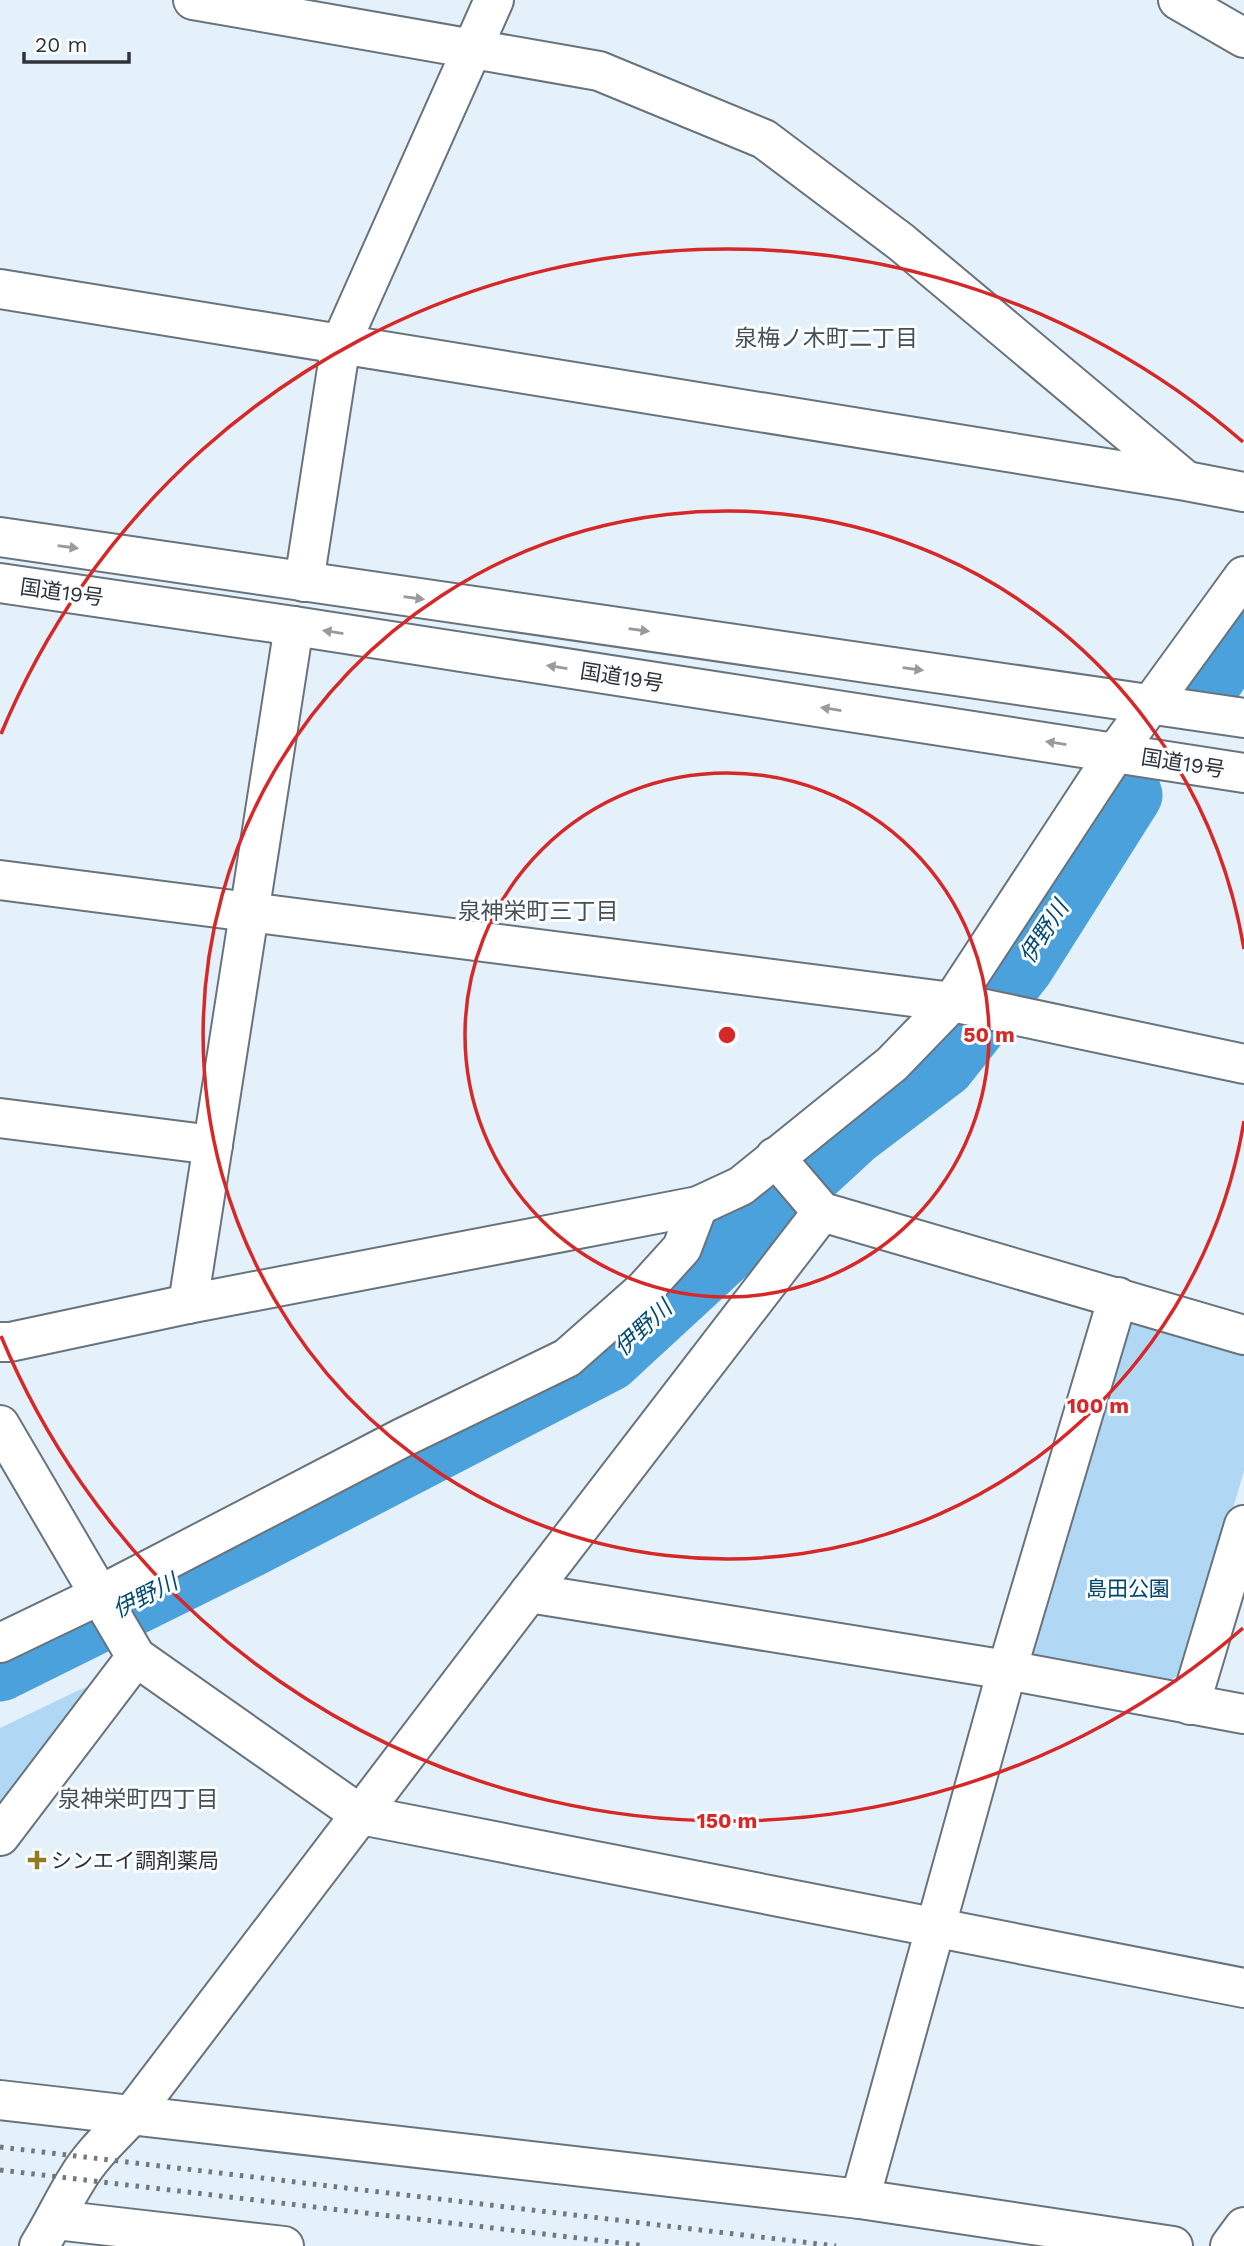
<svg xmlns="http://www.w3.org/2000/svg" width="1244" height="2246" viewBox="0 0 1244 2246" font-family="'Work Sans','Noto Sans JP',sans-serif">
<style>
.green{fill:#b0d7f4}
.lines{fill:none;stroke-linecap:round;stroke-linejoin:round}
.river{stroke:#4aa1dc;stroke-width:63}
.minor-casing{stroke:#69737b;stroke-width:42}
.highway-casing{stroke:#69737b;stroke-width:42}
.minor{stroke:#fff;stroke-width:38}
.highway{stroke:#fff;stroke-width:38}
.rail{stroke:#72797e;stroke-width:5;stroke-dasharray:3.5 7;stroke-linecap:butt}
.oneway{fill:#989a9c}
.ring{fill:none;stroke:#d62828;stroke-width:3.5}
.poi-dot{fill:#947a21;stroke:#fbfdff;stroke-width:2.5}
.labels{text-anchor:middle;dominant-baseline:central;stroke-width:6;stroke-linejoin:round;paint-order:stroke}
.street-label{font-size:21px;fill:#303438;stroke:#fbfdff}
.park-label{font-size:21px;fill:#00466d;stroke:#fbfdff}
.poi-label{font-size:21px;fill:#303438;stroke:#fbfdff;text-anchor:start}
.neighbourhood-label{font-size:23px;fill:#465057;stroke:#fbfdff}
.water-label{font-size:23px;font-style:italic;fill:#044b72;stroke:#fbfdff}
.centre{fill:#d62828;stroke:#fbfdff;stroke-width:3.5}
.ring-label{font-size:21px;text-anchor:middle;font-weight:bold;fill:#d62828;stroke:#fbfdff;stroke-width:6;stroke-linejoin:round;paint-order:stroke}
</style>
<rect width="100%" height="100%" fill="#e5f1fa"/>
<g class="green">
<path d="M1133 1319 1244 1350V1471L1185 1672 1168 1681 1035 1659 1030 1646 1124 1325Z"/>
<path d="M102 1682 0 1804V1728L79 1690Z"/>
</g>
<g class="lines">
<g class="river">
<path d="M1214 677 1244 628"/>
<path d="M0 1670 252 1545 609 1360 853 1135 944 1066 1023 966 1131 795"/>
</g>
<defs>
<g id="minor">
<path d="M193 0 599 71 764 139 901 242 1184 479"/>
<path d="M1178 0 1244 38"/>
<path d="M0 289 1186 481 1244 492"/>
<path d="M304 582 341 343 494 0"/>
<path d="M0 880 952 1002 1244 1064"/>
<path d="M0 1118 213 1145"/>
<path d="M775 1157 822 1212 1244 1335"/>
<path d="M188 1304 294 626"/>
<path d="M0 1342H10L188 1304 698 1206 741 1186 892 1064 952 1002 1116 752 1244 576"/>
<path d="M0 1425 136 1657 361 1815 1244 1988"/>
<path d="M529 1593 1007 1670 1244 1714"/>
<path d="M0 1643 100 1595 402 1438 567 1358 644 1290 682 1248 698 1206"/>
<path d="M1190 1705 1244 1525"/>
<path d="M0 1836 136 1657"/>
<path d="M0 2100 860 2199 1173 2246"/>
<path d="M860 2199 1007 1670 1118 1297"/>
<path d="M56 2220 284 2246"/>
<path d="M39 2246C53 2224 63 2201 77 2179 91 2155 112 2136 131 2116L529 1593 822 1212"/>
<path d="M1230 2246 1244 2227"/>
</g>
<g id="highway">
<path d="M0 537 1244 718"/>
<path d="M0 583 294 626 1244 773"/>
</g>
</defs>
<use href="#minor" class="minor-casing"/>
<use href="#highway" class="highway-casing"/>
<use href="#minor" class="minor"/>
<use href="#highway" class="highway"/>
<g class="rail">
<path d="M0 2147 836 2246"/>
<path d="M0 2170 646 2246"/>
</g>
</g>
<defs><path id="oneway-solid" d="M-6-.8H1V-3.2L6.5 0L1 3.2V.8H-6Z" transform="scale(1.75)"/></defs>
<g class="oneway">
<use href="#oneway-solid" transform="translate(68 547) rotate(8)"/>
<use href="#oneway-solid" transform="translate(414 598) rotate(8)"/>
<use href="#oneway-solid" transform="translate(639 630) rotate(8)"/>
<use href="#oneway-solid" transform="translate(333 632) rotate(-171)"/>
<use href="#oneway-solid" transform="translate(557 667) rotate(-171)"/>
<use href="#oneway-solid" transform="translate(913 669) rotate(8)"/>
<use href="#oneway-solid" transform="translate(831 709) rotate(-171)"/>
<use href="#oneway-solid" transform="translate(1056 743) rotate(-171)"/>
</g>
<g class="ring">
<circle cx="727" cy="1035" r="262"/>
<path d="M1244 1121A524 524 0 1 1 1244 949"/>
<path d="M1243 1628A786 786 0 0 1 1 1336M1 734A786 786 0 0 1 1243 442"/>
</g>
<path class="poi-dot" d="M33.5 1849.5h7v7h7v7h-7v7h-7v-7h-7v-7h7z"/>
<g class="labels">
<g class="street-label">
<text transform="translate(62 592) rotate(8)">国道19号</text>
<text transform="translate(622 677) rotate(9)">国道19号</text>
<text transform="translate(1183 763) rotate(9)">国道19号</text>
</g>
<g class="park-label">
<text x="1128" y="1588">島田公園</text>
</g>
<g class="poi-label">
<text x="51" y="1860">シンエイ調剤薬局</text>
</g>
<g class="neighbourhood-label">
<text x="826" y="338">泉梅ノ木町二丁目</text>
<text x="538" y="911">泉神栄町三丁目</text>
<text x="138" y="1799">泉神栄町四丁目</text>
</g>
<g class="water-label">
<text transform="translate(1044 932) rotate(-57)">伊野川</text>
<text transform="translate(643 1328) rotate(-43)">伊野川</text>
<text transform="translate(145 1596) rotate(-27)">伊野川</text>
</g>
</g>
<circle cx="727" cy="1035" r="10" class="centre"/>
<g class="ring-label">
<text x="989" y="1042">50 m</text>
<text x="1098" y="1413">100 m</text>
<text x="727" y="1828">150 m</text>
</g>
<path d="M24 52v10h105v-10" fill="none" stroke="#303438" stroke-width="3.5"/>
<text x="35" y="52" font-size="21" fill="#303438" stroke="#fbfdff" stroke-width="5" paint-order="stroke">20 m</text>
</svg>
